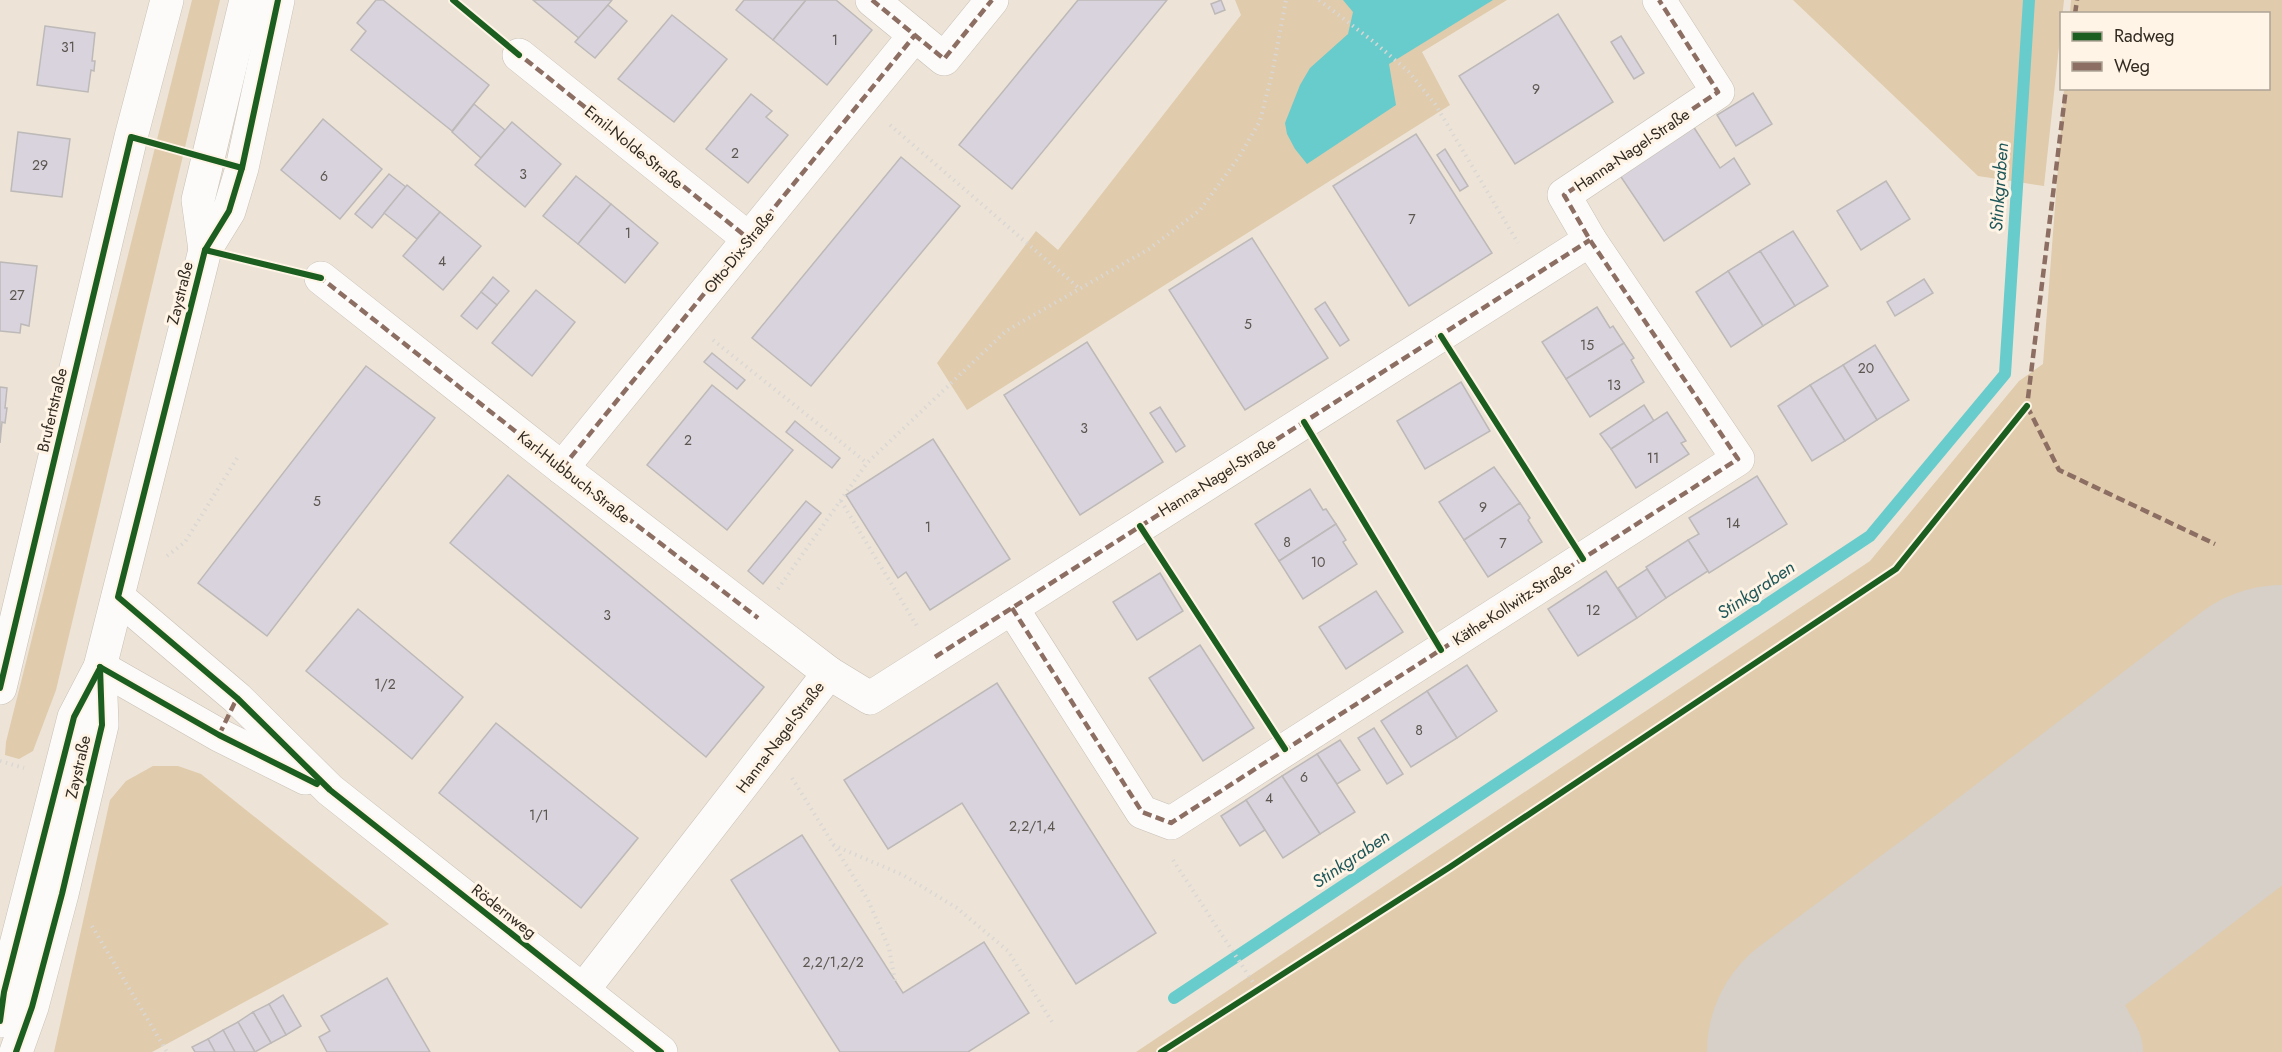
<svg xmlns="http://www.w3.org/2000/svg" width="2282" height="1052" viewBox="0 0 2282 1052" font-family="Jost,sans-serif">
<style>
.green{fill:#e0cbac}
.water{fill:#69cccc}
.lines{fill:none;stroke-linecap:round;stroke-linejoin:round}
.stream{stroke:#69cccc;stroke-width:12}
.taxiway{stroke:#d6d0c8;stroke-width:106}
.runway{stroke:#d6d0c8;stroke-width:266}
.building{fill:#d8d3dc;stroke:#bdb9b8;stroke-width:1.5}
.minor-casing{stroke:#c8c0b6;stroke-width:34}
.path{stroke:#dad7d4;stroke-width:4;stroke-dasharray:1.5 4.5;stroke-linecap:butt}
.minor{stroke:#fcfbf9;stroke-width:33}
.quiet{stroke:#8d6e63;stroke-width:4.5;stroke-dasharray:9 4.5;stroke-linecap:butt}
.cycleway-casing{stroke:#fff4e5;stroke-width:10}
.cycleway{stroke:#1b5e20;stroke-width:6}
.labels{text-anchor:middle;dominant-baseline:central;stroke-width:6;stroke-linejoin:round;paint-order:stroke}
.number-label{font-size:14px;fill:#5c5550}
.street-label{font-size:16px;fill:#322b22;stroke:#fff4e5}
.water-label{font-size:18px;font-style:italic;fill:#1e575a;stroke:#fff4e5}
</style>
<rect width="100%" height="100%" fill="#ede4d7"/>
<g class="green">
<path d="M192 0H220L56 690 33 751 19 759 5 755 6 742Z"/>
<path d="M1235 0H1507L1422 52 1450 105 967 410 937 363 1036 231 1058 250 1241 15Z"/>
<path d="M1793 0H2064L2044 186 1978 176Z"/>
<path d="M2071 0H2282V1052H1136L1870 561 2019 381 2043 364 2064 89 2268 88V14L2070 13Z"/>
<path d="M153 766H178L201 774 389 924 152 1052H54L110 800 126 781Z"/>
</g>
<path class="water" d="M1343 0H1493L1389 64 1396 105 1307 164 1295 149 1287 134 1285 123 1300 85 1310 68 1348 34 1353 12Z"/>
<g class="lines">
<path class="stream" d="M1174 998 1870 536 2005 374 2029 0"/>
<path class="taxiway" d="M2019 919 2090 1052"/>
<path class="runway" d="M1840 1052 2019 919 2282 718"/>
</g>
<g class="building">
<path d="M376 0H383L489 85 452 131 351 50 366 31 357 23Z"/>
<path d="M533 0H612L580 39Z"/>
<path d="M744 0H806L773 40 736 10Z"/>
<path d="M806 0H836L872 30 827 85 773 40Z"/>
<path d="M1078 0H1167L1012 189 959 145Z"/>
<path d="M1221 0 1225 10 1215 14 1211 4Z"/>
<path d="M608 5 627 21 595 58 575 42Z"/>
<path d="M1558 14 1613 102 1515 164 1459 76Z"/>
<path d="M672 15 727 59 674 122 618 79Z"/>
<path d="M45 26 95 33 92 61H95L94 71 91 70 88 92 37 85Z"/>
<path d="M1621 36 1644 73 1634 79 1611 42Z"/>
<path d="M1753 93 1772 124 1736 146 1717 115Z"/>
<path d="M751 94 772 111 766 117 788 135 748 183 706 149Z"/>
<path d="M474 104 505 130 481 158 452 132Z"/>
<path d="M323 119 382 169 340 219 281 170Z"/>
<path d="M512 122 561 164 525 207 475 165Z"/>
<path d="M1693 126 1720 168 1734 158 1750 184 1664 241 1619 174Z"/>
<path d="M18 132 70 139 62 197 11 191Z"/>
<path d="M1416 134 1492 253 1409 306 1333 186Z"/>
<path d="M1445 149 1468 186 1460 191 1437 155Z"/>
<path d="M901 157 960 206 811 386 752 338Z"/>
<path d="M389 174 406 187 372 228 355 214Z"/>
<path d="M576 176 611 204 578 244 543 216Z"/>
<path d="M1886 181 1910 219 1861 250 1837 211Z"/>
<path d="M407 185 440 212 417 239 384 213Z"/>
<path d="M611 204 658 243 625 283 578 244Z"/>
<path d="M440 212 481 246 443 290 403 256Z"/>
<path d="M1793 231 1828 286 1795 306 1760 251Z"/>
<path d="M1252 238 1328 358 1245 410 1169 290Z"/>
<path d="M1760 251 1795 306 1763 326 1728 271Z"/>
<path d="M0 262 37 266 29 326 21 324 20 333 0 331Z"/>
<path d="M1728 271 1763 326 1731 347 1696 292Z"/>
<path d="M493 277 509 291 497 305 481 292Z"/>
<path d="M1924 279 1933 293 1895 316 1887 302Z"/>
<path d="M536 290 575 322 532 376 492 343Z"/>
<path d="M481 292 497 305 477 329 461 316Z"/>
<path d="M1325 302 1349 340 1340 346 1315 309Z"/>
<path d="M1597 307 1610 328 1613 326 1624 343 1566 379 1542 342Z"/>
<path d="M1087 342 1163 462 1080 515 1004 395Z"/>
<path d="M1624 343 1634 358 1631 360 1644 382 1590 417 1566 379Z"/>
<path d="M1875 345 1909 400 1877 420 1843 365Z"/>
<path d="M712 353 745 380 737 389 704 362Z"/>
<path d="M1843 365 1877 420 1845 441 1810 385Z"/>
<path d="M366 366 435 418 267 636 198 583Z"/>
<path d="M1461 382 1490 431 1425 469 1397 421Z"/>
<path d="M712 385 793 450 727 530 647 465Z"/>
<path d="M1810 385 1845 441 1812 461 1778 406Z"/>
<path d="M0 387 7 388 5 408H7L5 423 2 422 0 443Z"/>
<path d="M1644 405 1654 421 1611 449 1600 434Z"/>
<path d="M1160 407 1185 446 1176 452 1150 413Z"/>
<path d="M1667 412 1686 441 1681 443 1689 454 1636 488 1611 449Z"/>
<path d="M795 421 840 458 832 468 786 432Z"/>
<path d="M933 439 1010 559 930 610 906 572 898 578 846 495Z"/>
<path d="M1494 467 1520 503 1464 540 1439 502Z"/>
<path d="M508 475 764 687 706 757 450 543Z"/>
<path d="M1757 476 1787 524 1709 573 1688 540 1699 534 1689 518Z"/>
<path d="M1310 489 1323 510 1326 509 1336 524 1279 561 1255 524Z"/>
<path d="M806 501 821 513 763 584 748 571Z"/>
<path d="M1520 503 1530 518 1528 520 1542 542 1488 577 1464 540Z"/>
<path d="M1336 524 1346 540 1343 542 1357 564 1303 599 1279 561Z"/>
<path d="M1688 540 1708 571 1666 598 1646 567Z"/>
<path d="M1647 569 1666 598 1637 618 1618 588Z"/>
<path d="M1606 571 1637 618 1578 656 1548 609Z"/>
<path d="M1160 573 1183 611 1137 640 1113 602Z"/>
<path d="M1376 591 1403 632 1346 669 1319 627Z"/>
<path d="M358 609 463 697 412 759 306 671Z"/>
<path d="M1200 645 1254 728 1203 761 1149 678Z"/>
<path d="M1467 665 1497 711 1457 738 1427 691Z"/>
<path d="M997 683 1156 933 1076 984 962 803 888 849 844 780Z"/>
<path d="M1427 691 1457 738 1411 767 1381 721Z"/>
<path d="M496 723 638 838 581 908 439 793Z"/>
<path d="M1374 728 1403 774 1387 784 1358 738Z"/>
<path d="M1340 740 1360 770 1337 784 1317 754Z"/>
<path d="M1317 754 1355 812 1320 834 1282 776Z"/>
<path d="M1282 776 1320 834 1283 858 1246 800Z"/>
<path d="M1246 800 1265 830 1240 846 1221 816Z"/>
<path d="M802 835 903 993 984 942 1029 1013 968 1052H840L731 880Z"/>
<path d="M387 978 430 1052H327L319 1037 330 1031 321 1016Z"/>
<path d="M283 995 301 1026 286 1035 269 1004Z"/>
<path d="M269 1004 286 1035 271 1043 253 1012Z"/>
<path d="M253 1012 271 1043 255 1052 238 1022Z"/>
<path d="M238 1022 255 1052H235L223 1030Z"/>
<path d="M223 1030 235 1052H215L208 1039Z"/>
<path d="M208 1039 215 1052H195L192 1047Z"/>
</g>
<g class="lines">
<defs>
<g id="minor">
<path d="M872 0 944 59 992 0"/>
<path d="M519 55 749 239"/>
<path d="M205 250 198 200 246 0"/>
<path d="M321 278 562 468 829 673"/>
<path d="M562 468 915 35"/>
<path d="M118 597 237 698 330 790 661 1052"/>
<path d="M1012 608 1142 812 1171 823 1738 459 1590 240 1564 195 1718 92 1659 0"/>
<path d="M100 667 219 735 305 778"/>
<path d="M0 688 131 137 167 0"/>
<path d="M583 990 829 673 870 698 1590 240"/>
<path d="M0 1021 4 992 74 717 100 667 205 250 229 211 242 168 278 0"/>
<path d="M16 1052 32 1007 62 894 102 725 100 669"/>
</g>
</defs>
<use href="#minor" class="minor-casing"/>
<g class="path">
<path d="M1319 0 1374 42 1409 72 1435 104 1518 243"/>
<path d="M890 125 1079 288"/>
<path d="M713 340 867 463"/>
<path d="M841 501 917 626"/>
<path d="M167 556 185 542 239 455"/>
<path d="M778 589 867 463 1006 331 1149 249 1200 210 1239 157 1260 121 1272 74 1286 0"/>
<path d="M0 761 24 768"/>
<path d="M792 778 868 900 889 948 895 981"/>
<path d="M833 845 903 875 957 908 1008 951 1054 1025"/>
<path d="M1173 860 1258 990"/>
<path d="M92 926 167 1052"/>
</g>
<use href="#minor" class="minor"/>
<g class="quiet">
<path d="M872 0 944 59 992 0"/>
<path d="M2075 14 2077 0"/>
<path d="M515 51 749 239"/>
<path d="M317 277 321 278 562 468 758 618"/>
<path d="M2027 406 2059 470 2215 544"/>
<path d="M2023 410 2027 406 2066 88"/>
<path d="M562 468 915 35"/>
<path d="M1012 608 1142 812 1171 823 1738 459 1590 240 1564 195 1718 92 1659 0"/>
<path d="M935 657 1590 240"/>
<path d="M219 735 237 698"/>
</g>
<defs>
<g id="cycleway">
<path d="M278 0 242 168 229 211 205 250 118 597 237 698 330 790 661 1052"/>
<path d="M453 0 519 55"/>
<path d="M205 250 321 278"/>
<path d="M1441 336 1583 559"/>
<path d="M1304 422 1441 650"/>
<path d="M1140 526 1285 749"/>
<path d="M100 667 219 735 317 784"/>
<path d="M0 688 131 137 242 168"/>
<path d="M0 1021 4 992 74 717 99 670"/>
<path d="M16 1052 32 1007 62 894 102 725 100 667"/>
<path d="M1161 1052 1450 867 1896 569 2027 406"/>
</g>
</defs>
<use href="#cycleway" class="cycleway-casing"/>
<use href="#cycleway" class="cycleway"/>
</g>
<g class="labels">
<g class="number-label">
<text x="835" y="40">1</text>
<text x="68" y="47">31</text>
<text x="1536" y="89">9</text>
<text x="735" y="153">2</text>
<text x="40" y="165">29</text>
<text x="523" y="174">3</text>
<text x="324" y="176">6</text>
<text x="1412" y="219">7</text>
<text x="628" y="233">1</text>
<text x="442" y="261">4</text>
<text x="17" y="295">27</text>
<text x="1248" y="324">5</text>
<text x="1587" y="345">15</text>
<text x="1866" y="368">20</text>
<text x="1614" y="385">13</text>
<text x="1084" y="428">3</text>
<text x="688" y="440">2</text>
<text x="1653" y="458">11</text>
<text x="317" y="501">5</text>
<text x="1483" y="507">9</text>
<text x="1733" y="523">14</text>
<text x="928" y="527">1</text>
<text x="1287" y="542">8</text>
<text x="1503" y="543">7</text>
<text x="1318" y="562">10</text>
<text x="1593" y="610">12</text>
<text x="607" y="615">3</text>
<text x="385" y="684">1/2</text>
<text x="1419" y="730">8</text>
<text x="1304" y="777">6</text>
<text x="1269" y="798">4</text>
<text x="539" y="815">1/1</text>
<text x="1032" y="826">2,2/1,4</text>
<text x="833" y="962">2,2/1,2/2</text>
</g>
<g class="street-label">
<text transform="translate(634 147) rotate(39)">Emil-Nolde-Straße</text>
<text transform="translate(1632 150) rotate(-34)">Hanna-Nagel-Straße</text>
<text transform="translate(739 252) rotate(-51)">Otto-Dix-Straße</text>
<text transform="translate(180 293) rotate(-76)">Zaystraße</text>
<text transform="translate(52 410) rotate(-77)">Brufertstraße</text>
<text transform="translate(574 477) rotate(38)">Karl-Hubbuch-Straße</text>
<text transform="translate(1217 477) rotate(-32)">Hanna-Nagel-Straße</text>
<text transform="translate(1512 604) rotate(-33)">Käthe-Kollwitz-Straße</text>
<text transform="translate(780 737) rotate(-53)">Hanna-Nagel-Straße</text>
<text transform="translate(78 767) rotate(-77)">Zaystraße</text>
<text transform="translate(504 911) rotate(38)">Rödernweg</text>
</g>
<g class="water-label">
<text transform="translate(1999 187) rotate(-86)">Stinkgraben</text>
<text transform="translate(1756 590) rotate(-34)">Stinkgraben</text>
<text transform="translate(1351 859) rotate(-34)">Stinkgraben</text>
</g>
</g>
<rect x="2060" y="12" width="210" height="78" fill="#fff4e5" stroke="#ada497" stroke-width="1.5"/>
<rect x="2072" y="32" width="30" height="9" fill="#1b5e20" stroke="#ada497" stroke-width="1.5"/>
<text x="2114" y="42" font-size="18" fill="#322b22">Radweg</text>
<rect x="2072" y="62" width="30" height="9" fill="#8d6e63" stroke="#ada497" stroke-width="1.5"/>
<text x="2114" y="72" font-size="18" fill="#322b22">Weg</text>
</svg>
